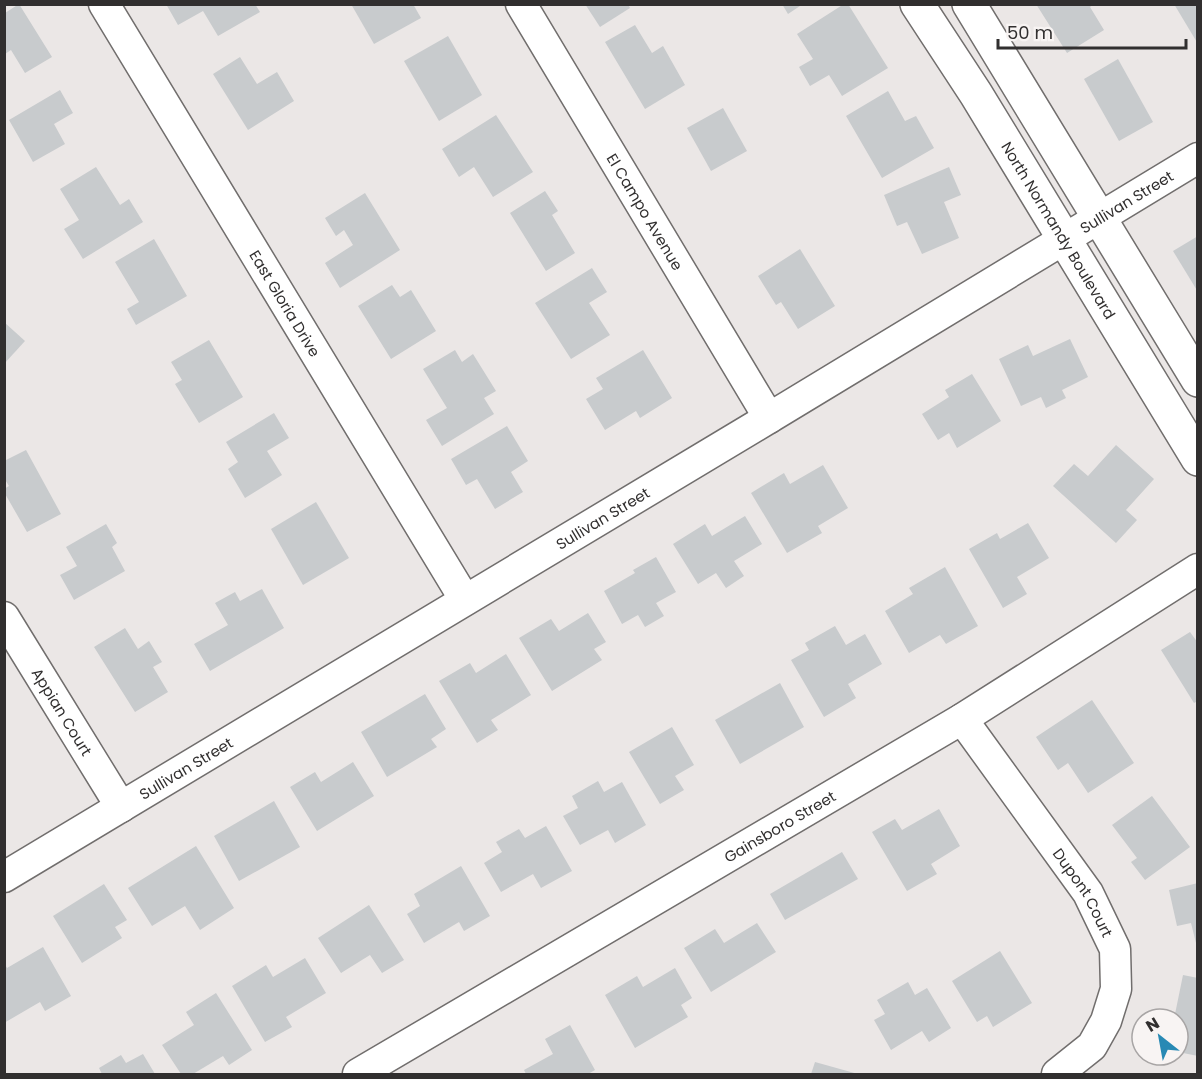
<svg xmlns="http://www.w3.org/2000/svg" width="1202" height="1079" viewBox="0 0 1202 1079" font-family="Poppins,sans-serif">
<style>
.building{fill:#c8cbcd}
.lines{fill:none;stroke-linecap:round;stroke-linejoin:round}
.minor-casing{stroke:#716e6d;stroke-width:33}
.tertiary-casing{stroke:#716e6d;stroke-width:36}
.minor{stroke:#fff;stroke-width:30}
.tertiary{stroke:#fff;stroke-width:33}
.labels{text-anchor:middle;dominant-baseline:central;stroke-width:4.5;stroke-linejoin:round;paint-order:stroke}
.street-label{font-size:15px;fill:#312f2f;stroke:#f8f4f3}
</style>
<rect width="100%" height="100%" fill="#ebe7e6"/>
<g class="building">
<path d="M19 4 52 57 25 73 11 50 5 54V13Z"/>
<path d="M166 4H255L260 12 218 36 203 11 178 25Z"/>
<path d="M351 4H413L421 18 374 44Z"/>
<path d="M585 4H628L630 8 600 27Z"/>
<path d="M782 4H803L788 14Z"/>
<path d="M844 4H848L888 68 842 96 829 75 810 86 799 67 813 59 797 34Z"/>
<path d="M1036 4H1093L1090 7 1104 30 1067 53Z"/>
<path d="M1174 4H1198V44Z"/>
<path d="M635 25 652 53 663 46 685 85 645 109 605 42Z"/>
<path d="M448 36 482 95 439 121 404 61Z"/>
<path d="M240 57 257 84 277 72 294 101 248 130 213 74Z"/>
<path d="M1118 59 1153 122 1119 141 1084 79Z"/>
<path d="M60 90 73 113 54 124 65 144 33 162 9 120Z"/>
<path d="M888 91 905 121 916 116 934 148 882 178 846 116Z"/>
<path d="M723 108 747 151 711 171 687 128Z"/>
<path d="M496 115 533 172 493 197 474 167 459 177 442 149Z"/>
<path d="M96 167 120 205 129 199 143 222 83 259 64 229 79 220 60 189Z"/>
<path d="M949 167 961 195 944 202 959 238 922 254 907 222 897 226 884 195Z"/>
<path d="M545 191 558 211 552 215 575 253 546 271 510 213Z"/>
<path d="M365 193 400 250 340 288 325 263 353 245 344 230 336 236 325 218Z"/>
<path d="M1198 236V292L1173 251Z"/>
<path d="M154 239 187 296 136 325 127 309 139 302 115 262Z"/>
<path d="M800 249 835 306 798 329 781 302 776 305 758 276Z"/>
<path d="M592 268 607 292 589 303 610 335 571 359 535 303Z"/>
<path d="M392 285 400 297 411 290 436 331 391 359 358 306Z"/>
<path d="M4 322 25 341 4 364Z"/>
<path d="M1070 339 1088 377 1062 390 1066 398 1046 408 1041 397 1021 406 999 359 1028 345 1033 356Z"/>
<path d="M209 340 243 397 199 423 175 384 182 380 171 362Z"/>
<path d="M455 350 462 362 473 354 496 391 484 398 494 414 442 446 426 420 447 408 423 369Z"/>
<path d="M643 350 672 398 640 418 636 411 605 430 586 399 603 389 596 378Z"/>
<path d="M972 374 1001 421 957 448 949 433 938 440 922 414 949 397 945 390Z"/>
<path d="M274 413 289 438 267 451 282 475 245 498 228 469 238 462 226 442Z"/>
<path d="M507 426 528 461 511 472 523 492 495 509 477 479 466 485 451 459Z"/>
<path d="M1116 445 1154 479 1126 510 1137 520 1116 543 1053 486 1074 464 1088 476Z"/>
<path d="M26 450 61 514 27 532 4 492V489L9 486 4 478V461Z"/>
<path d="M823 465 848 508 818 526 822 533 787 553 751 493 784 473 790 484Z"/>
<path d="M316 502 349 558 303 585 271 529Z"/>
<path d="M745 516 762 544 734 561 744 576 726 588 716 573 698 584 673 544 705 524 712 536Z"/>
<path d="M1028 523 1049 558 1017 577 1027 594 1003 608 969 549 997 533 1000 539Z"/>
<path d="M106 524 117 543 112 547 125 571 74 600 60 575 77 566 66 547Z"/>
<path d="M656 557 676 592 656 603 664 616 645 627 638 615 622 624 604 591 635 573 633 570Z"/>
<path d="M945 567 978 626 946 644 940 635 909 653 885 611 913 594 909 588Z"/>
<path d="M262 589 284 628 210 671 194 644 228 625 215 603 235 592 240 601Z"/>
<path d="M588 613 606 642 594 649 602 660 552 691 519 638 551 619 559 631Z"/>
<path d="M835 626 846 645 865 634 882 664 848 684 856 698 824 717 791 660 809 650 805 643Z"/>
<path d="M125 628 138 649 149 641 162 662 153 667 168 692 135 712 94 647Z"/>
<path d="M1190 632 1198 643V701L1194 703 1161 650Z"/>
<path d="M506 654 531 695 491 720 498 730 477 743 439 681 470 663 476 673Z"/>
<path d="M780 683 804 727 740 764 715 720Z"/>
<path d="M425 694 446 729 431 739 437 747 387 777 361 732Z"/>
<path d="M1092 700 1134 763 1088 793 1068 763 1058 770 1036 737Z"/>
<path d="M672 727 694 765 675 776 684 790 660 804 629 752Z"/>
<path d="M353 762 374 796 317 831 290 787 315 772 321 782Z"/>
<path d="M598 781 604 792 622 782 646 825 615 843 608 830 580 845 563 816 578 808 572 796Z"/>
<path d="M1152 796 1190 847 1145 880 1131 862 1137 858 1112 825Z"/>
<path d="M274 801 300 847 239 881 214 836Z"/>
<path d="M939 809 960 846 931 864 937 874 907 891 872 832 895 819 902 830Z"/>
<path d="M546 826 572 871 541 888 533 874 501 892 484 863 502 852 496 842 519 829 525 838Z"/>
<path d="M196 846 234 908 200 930 185 906 152 926 128 888Z"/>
<path d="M842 852 858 879 785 920 770 894Z"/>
<path d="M461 866 490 916 464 931 459 922 424 943 407 914 420 906 414 894Z"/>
<path d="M1198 883V947H1197L1191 923 1177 926 1169 890Z"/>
<path d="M104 884 127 920 115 927 122 938 82 963 53 916Z"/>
<path d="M369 905 404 960 382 973 370 955 341 973 318 938Z"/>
<path d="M757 923 776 952 711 992 684 948 715 929 724 943Z"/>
<path d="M43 947 71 996 45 1011 40 1002 4 1023V963L7 968Z"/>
<path d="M1000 951 1032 1003 993 1027 987 1016 977 1022 952 981Z"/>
<path d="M305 958 326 993 286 1017 292 1027 265 1042 232 986 266 965 273 977Z"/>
<path d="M675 968 692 998 681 1005 688 1017 635 1048 605 995 637 976 643 987Z"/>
<path d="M1183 975 1198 978V1056L1178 1052V1019H1174Z"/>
<path d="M908 982 915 995 927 988 951 1028 929 1042 922 1031 891 1050 874 1020 885 1014 877 1000Z"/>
<path d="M216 993 252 1050 229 1065 223 1056 193 1074H181L162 1045 194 1025 186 1012Z"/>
<path d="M570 1025 595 1070 588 1074H526L524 1070 553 1054 545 1039Z"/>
<path d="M143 1054 155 1074H102L99 1068 121 1055 126 1063Z"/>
<path d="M815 1062 858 1074H811Z"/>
</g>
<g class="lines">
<defs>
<g id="minor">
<path id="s1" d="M104 4 465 600"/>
<path id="s2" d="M521 4 769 418"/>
<path id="s3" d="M4 617 121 807"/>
<path id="s4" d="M962 719 1088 893 1115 949 1116 989 1106 1021 1092 1046 1057 1074"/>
<path id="s5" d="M4 877 769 418 1198 158"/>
<path id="s6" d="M358 1074 962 719 1198 569"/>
</g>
<g id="tertiary">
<path id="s7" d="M917 4 976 94 1198 459"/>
<path d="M969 4 1198 380"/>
</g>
</defs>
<use href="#minor" class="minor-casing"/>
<use href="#tertiary" class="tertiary-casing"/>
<use href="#minor" class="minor"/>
<use href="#tertiary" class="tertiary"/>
</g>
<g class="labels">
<g class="street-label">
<text stroke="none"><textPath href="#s5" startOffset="1310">Sullivan Street</textPath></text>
<text stroke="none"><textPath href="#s2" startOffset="242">El Campo Avenue</textPath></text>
<text stroke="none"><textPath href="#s7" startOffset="267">North Normandy Boulevard</textPath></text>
<text stroke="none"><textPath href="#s1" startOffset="350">East Gloria Drive</textPath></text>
<text stroke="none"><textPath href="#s5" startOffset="698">Sullivan Street</textPath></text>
<text stroke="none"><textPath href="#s3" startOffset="111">Appian Court</textPath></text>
<text stroke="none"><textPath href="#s5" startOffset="212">Sullivan Street</textPath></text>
<text stroke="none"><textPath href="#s6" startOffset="489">Gainsboro Street</textPath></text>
<text stroke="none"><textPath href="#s4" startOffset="212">Dupont Court</textPath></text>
</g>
</g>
<rect width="1202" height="1079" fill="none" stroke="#312f2f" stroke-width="12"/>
<g transform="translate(1160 1037) rotate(329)"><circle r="28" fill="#f8f4f3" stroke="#a8a5a5" stroke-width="1.5"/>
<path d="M0-4.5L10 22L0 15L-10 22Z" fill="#2889b4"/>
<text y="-9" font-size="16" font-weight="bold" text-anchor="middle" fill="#312f2f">N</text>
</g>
<path d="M998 39v9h188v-9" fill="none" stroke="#312f2f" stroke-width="3"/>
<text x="1007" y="39" font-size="18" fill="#312f2f" stroke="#f8f4f3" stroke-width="4.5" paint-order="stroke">50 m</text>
</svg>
